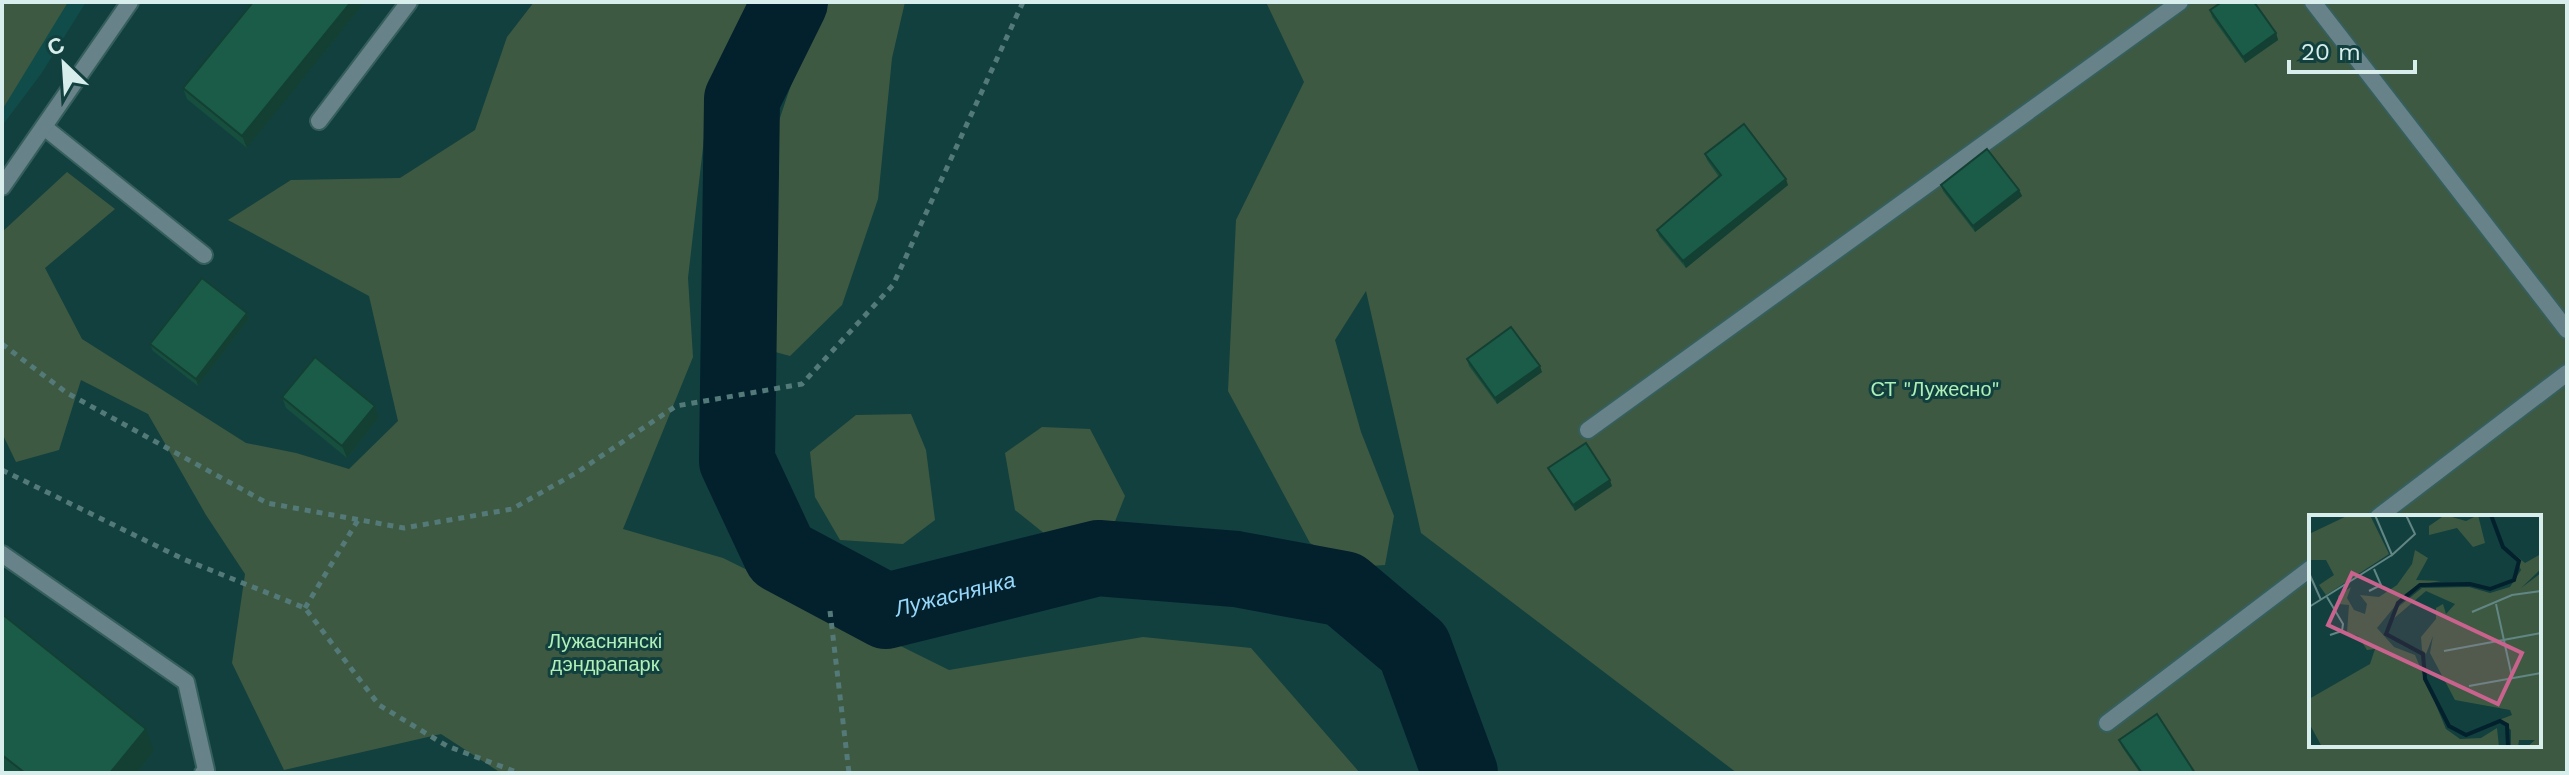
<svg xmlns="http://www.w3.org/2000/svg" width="2569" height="775" viewBox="0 0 2569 775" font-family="'Work Sans',sans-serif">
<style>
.built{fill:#104c49}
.green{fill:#3e5942;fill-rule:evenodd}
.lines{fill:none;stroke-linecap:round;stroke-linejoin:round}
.river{stroke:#03202d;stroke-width:76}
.service-casing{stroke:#355f5d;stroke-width:20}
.minor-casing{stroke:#355f5d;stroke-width:20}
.path{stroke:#537a78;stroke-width:5;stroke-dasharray:6 6;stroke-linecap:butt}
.service{stroke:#678288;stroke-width:16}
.minor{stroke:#678288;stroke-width:16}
.wall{fill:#174f3f}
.shaded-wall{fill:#134033}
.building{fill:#1b5c49;stroke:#134033;stroke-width:2}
.labels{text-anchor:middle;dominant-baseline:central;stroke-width:6;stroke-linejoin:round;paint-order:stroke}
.park-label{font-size:20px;fill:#aef0b8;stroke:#12403e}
.water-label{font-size:22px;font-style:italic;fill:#96d7fa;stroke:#12403e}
.inset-river{fill:none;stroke:#03202d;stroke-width:4}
.inset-road{fill:none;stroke:#618684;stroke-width:2}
.view{fill:#c9638e;fill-opacity:0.15;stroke:#c9638e;stroke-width:4}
.inset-edge{fill:none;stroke:#d7eeec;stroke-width:4}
</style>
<rect width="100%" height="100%" fill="#12403e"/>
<path class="built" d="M2 2H86L41 74 2 126Z"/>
<g class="green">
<path d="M2 2H68L2 110Z"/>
<path d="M534 2H754L708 104 688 278 693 357 623 529 723 558 949 670 1143 637 1251 648 1360 773H501L441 734 284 770 232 663 245 574 206 515 148 414 81 380 59 450 16 462 2 433V232L67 172 115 209 45 268 82 339 246 443 296 453 349 469 398 421 369 296 228 220 291 180 400 178 475 130 507 37Z"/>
<path d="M819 2H905L892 58 878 199 842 305 790 356 768 350 762 171Z"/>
<path d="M1266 2H2567V773H1737L1421 533 1366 291 1335 340 1361 432 1394 516 1385 565 1353 567 1310 543 1228 391 1236 220 1304 82ZM2311 517H2539V745H2311Z"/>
<path d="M911 414 926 450 935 520 903 544 840 540 815 497 810 452 856 415Z"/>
<path d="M1042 427 1090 429 1125 496 1112 529 1050 538 1015 510 1005 453Z"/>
</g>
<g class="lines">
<path class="river" id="s1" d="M790 2 742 99 737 461 781 555 886 611 1098 558 1236 569 1344 589 1414 648 1460 773"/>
<defs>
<g id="service">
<path d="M2313 2 2567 330"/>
<path d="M319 121 409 2"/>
<path d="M44 127 204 255"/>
<path d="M1588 430 2180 2"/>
<path d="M2378 517 2567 373"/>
<path d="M2 554 186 682 206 770 203 773"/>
<path d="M2107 723 2311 568"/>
</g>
<path id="minor" d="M2 187 130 2"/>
</defs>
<use href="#service" class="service-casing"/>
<use href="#minor" class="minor-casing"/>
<g class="path">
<path d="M2 344 67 393 267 503 404 528 512 509 576 473 676 406 802 384 893 285 1023 2"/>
<path d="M2 470 183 559 305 608 379 705 447 746 519 773"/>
<path d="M305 608 358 520"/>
<path d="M830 611 849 773"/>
</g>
<use href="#service" class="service"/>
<use href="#minor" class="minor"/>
</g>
<g class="wall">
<path d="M253 2H365L247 148 187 99 183 88Z"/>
<path d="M2210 10 2276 33 2278 40 2245 63 2212 17Z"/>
<path d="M1705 154 1788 185 1686 268 1659 236 1657 230 1719 177 1707 160Z"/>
<path d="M1941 185 2019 190 2022 196 1975 232 1943 191Z"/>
<path d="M247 313 249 319 198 386 153 351 150 344Z"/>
<path d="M1467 359 1542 372 1497 404 1469 366Z"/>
<path d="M282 397 379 418 347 458 286 408Z"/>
<path d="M1548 468 1612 486 1575 511 1551 474Z"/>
<path d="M2 614 154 751 137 773H5L2 771Z"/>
<path d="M2119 740 2195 773H2140L2122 747Z"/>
</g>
<g class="shaded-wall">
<path d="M351 2H365L247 148 242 136Z"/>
<path d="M2276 33 2278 40 2245 63 2243 57Z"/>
<path d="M1786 179 1788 185 1686 268 1683 261Z"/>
<path d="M2019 190 2022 196 1975 232 1973 226Z"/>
<path d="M247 313 249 319 198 386 196 379Z"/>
<path d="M1540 366 1542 372 1497 404 1495 398Z"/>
<path d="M375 406 379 418 347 458 342 446Z"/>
<path d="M1610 480 1612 486 1575 511 1573 505Z"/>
<path d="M146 729 154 751 137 773H110Z"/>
</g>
<g class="building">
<path d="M253 2H351L242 136 183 88Z"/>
<path d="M2222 2H2254L2276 33 2243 57 2210 10Z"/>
<path d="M1744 124 1786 179 1683 261 1657 230 1721 175 1705 154Z"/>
<path d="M1987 149 2019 190 1973 226 1941 185Z"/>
<path d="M202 278 247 313 196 379 150 344Z"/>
<path d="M1511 327 1540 366 1495 398 1467 359Z"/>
<path d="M315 357 375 406 342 446 282 397Z"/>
<path d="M1586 443 1610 480 1573 505 1548 468Z"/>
<path d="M2 614 146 729 110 773H25L2 755Z"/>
<path d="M2157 714 2195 773H2142L2119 740Z"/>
</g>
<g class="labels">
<g class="park-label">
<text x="1935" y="389">СТ "Лужесно"</text>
<text x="605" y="641">Лужаснянскі<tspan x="605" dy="23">дэндрапарк</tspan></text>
</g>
<g class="water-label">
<text stroke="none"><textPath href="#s1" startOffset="764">Лужаснянка</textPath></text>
</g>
</g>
<g transform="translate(2309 515)">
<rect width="232" height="232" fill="#12403e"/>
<path d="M40 0H61L80 39 17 80 10 70 25 60 17 45H0V19ZM136 0 157 6 169 0 176 28 164 32 148 13 120 20V11ZM106 35 119 43 107 65 132 66 109 70 96 79 68 113 85 132 106 140 137 214 151 224 172 223 188 213 190 232H13L0 208V184L61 149 66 134 58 135 49 121 38 118 40 90 30 89 29 81 42 72 38 83 45 95 56 99 58 89 51 80 70 82 88 70 103 49ZM204 38 216 48 232 39V54L212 73 232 58V232H218L226 225H210L209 232H202V215L190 205 203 200 201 195 146 185 121 138 124 121 117 139 113 135 112 122 127 104V93L134 89 137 99 146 89 117 76 83 105 88 93 113 73 160 72 181 78 201 72 212 55Z" fill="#3e5942"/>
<path class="inset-river" d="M182 0 194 32 210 46 205 65 181 74 161 69 111 70 89 88 77 119 114 139 116 164 140 211 157 220 191 206 198 210 199 232"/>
<path class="inset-road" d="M66 0 83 40 106 19 97 0M0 58 12 85M60 76 72 70 65 54M18 82 34 109 33 116 21 120M187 89 203 162M0 92 83 40M163 97 203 80 232 76M135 136 232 118M160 171 232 158"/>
<path class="view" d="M43 58 213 138 189 189 19 110Z"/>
<rect width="232" height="232" class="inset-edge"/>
</g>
<rect width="2569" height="775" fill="none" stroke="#d7eeec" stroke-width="8"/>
<g transform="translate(64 64) rotate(335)" stroke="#12403e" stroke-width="6" paint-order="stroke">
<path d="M0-6L14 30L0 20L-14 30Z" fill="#d7eeec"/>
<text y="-12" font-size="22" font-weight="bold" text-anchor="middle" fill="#d7eeec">С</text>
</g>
<path d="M2289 60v12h126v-12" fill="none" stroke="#d7eeec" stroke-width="4"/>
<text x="2301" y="60" font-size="24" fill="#d7eeec" stroke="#12403e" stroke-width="6" paint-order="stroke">20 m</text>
</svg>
